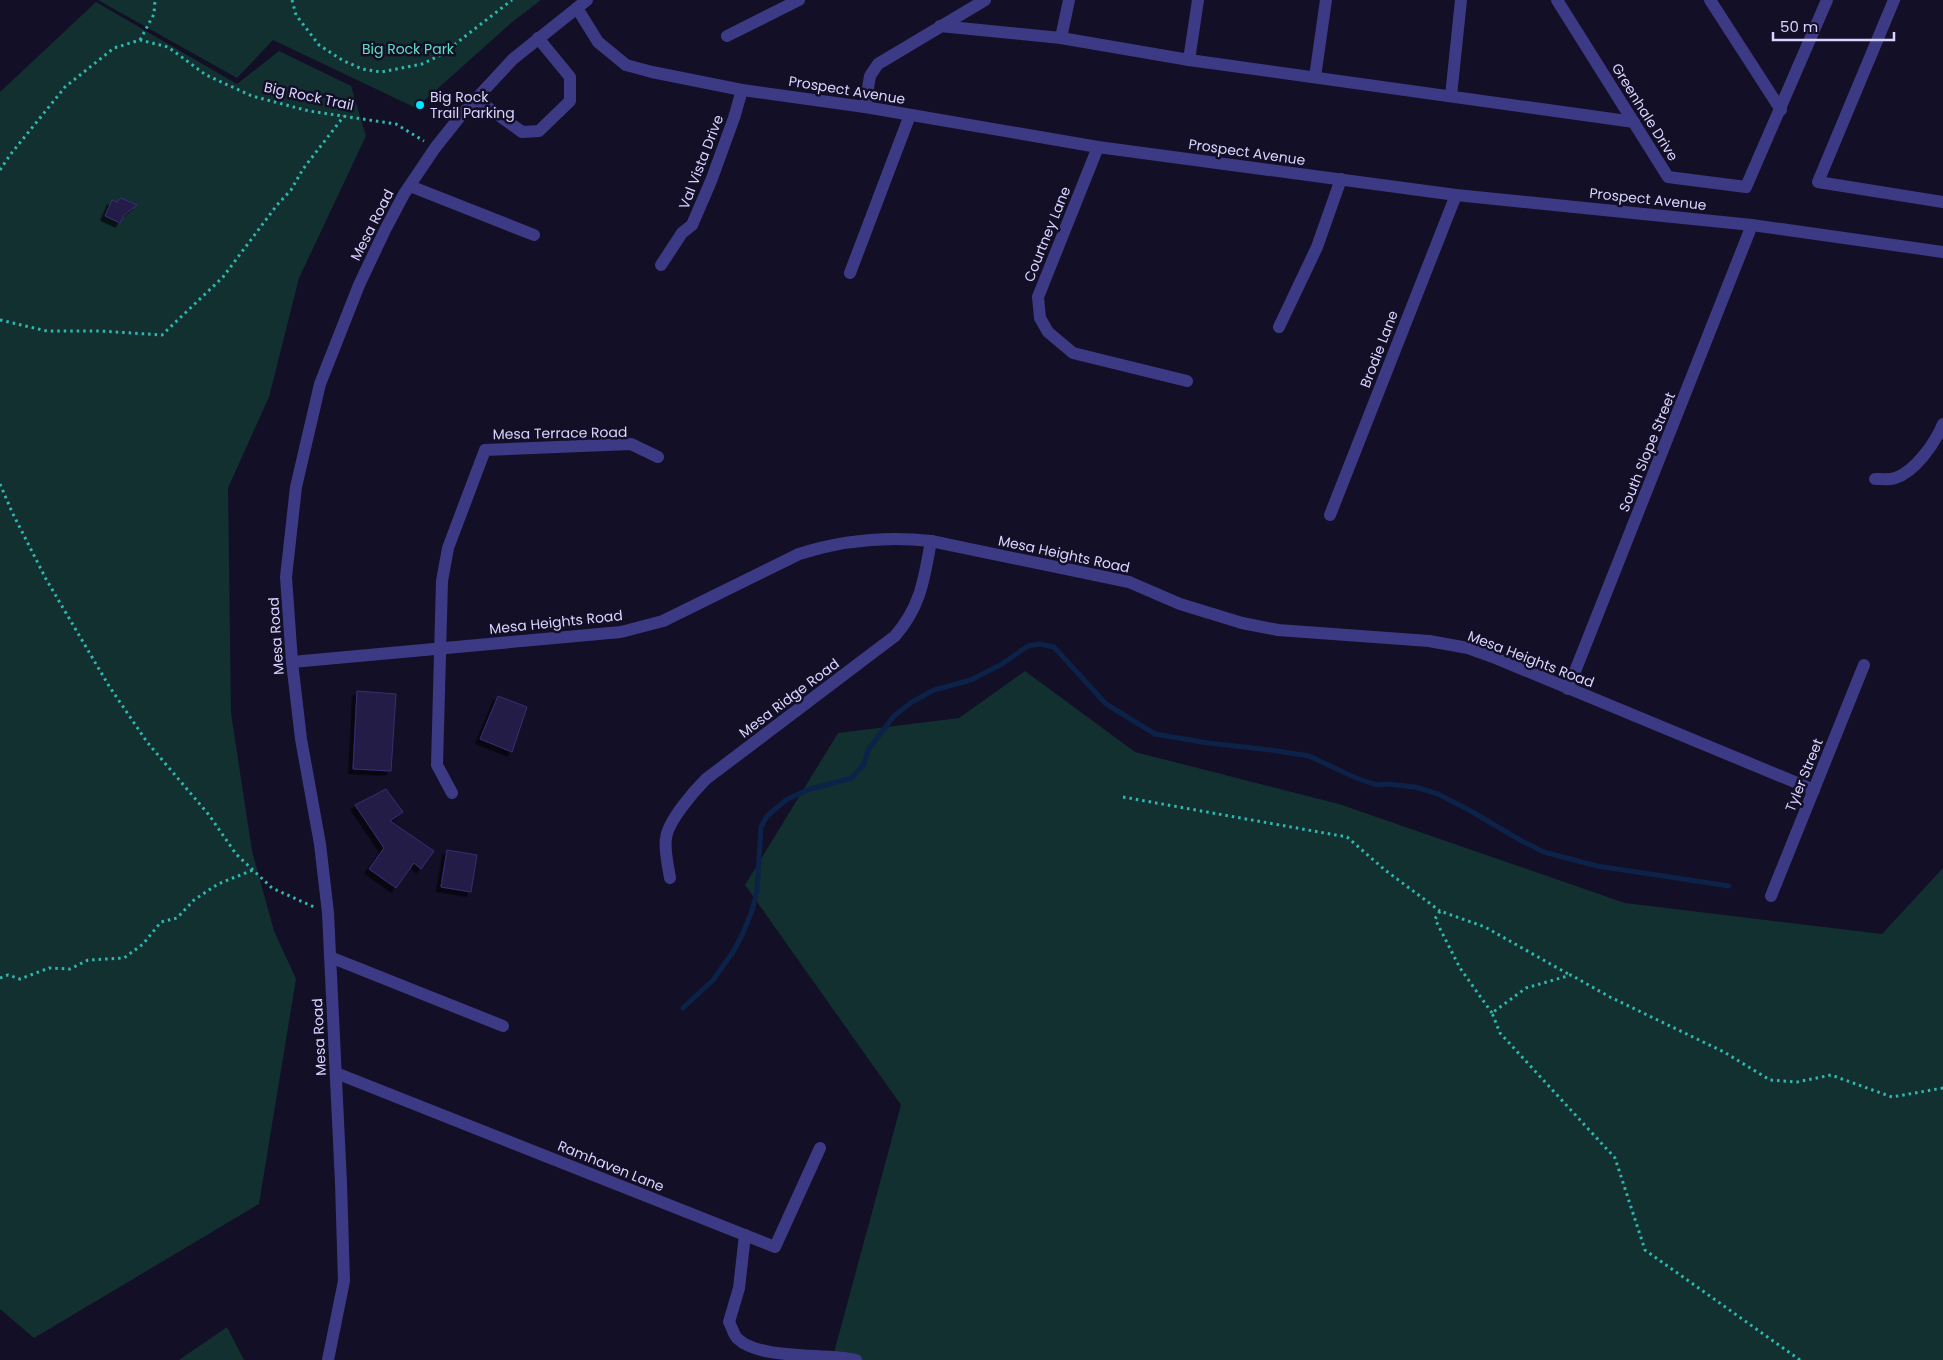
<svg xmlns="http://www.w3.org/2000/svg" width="1943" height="1360" viewBox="0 0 1943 1360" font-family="Poppins,sans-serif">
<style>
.green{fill:#12302f}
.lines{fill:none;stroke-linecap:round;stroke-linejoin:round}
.stream{stroke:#0c2248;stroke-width:5}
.building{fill:#241b47;stroke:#3b2d73;filter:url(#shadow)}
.path{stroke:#2fb8b0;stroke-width:3;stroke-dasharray:2.5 4;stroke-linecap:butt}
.minor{stroke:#3d3a85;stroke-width:12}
.poi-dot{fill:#00e5ff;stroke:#130f26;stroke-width:2}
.labels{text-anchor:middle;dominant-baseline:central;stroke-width:5;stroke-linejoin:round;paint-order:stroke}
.park-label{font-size:14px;fill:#5fe0c0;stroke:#130f26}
.street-label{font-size:14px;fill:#d9d4ff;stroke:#130f26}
.poi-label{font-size:14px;fill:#d9d4ff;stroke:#130f26;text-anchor:start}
</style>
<defs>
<filter id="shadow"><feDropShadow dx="-4.5" dy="4.5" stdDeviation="0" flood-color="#0009"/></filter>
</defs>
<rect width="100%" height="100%" fill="#130f26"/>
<g class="green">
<path d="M98 0H541L511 23 416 108 273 40 237 78Z"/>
<path d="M96 2 237 84 279 51 351 86 366 136 299 278 269 397 228 488 231 713 252 851 274 931 296 979 259 1204 34 1338 0 1309V92Z"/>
<path d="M1025 671 1135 752 1339 804 1625 903 1882 934 1943 868V1360H832L901 1105 745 885 838 733 959 718Z"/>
<path d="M227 1327 244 1360H179Z"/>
</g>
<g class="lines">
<path class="stream" d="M683 1008 713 980 733 952 743 933 752 911 757 890 761 827 767 816 786 800 807 790 852 778 864 764 868 750 894 716 912 702 934 690 971 680 1002 664 1028 646 1040 644 1054 647 1106 704 1155 734 1208 743 1271 750 1309 756 1356 778 1377 785 1388 784 1415 787 1438 794 1469 810 1520 840 1544 852 1597 866 1729 886"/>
</g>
<g class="building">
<path d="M121 198 137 205 124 215 120 223 105 216 112 200 117 202Z"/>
<path d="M357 691 396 694 391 771 353 769Z"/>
<path d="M498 696 527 707 512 752 480 739Z"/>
<path d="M386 789 403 812 390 821 434 851 421 869 414 863 396 888 369 869 384 848 355 805Z"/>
<path d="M447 850 477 855 471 892 441 887Z"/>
</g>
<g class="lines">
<g class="path">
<path d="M292 0 296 15 319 45 342 60 362 69 381 72 422 64 441 55 512 0"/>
<path d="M140 40 154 14 155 0"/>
<path d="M0 170 10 155 65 87 114 48 140 40 168 47 206 75 252 96 309 111 396 124 424 141"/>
<path d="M0 320 47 331H100L162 335 223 277 277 205 291 190 303 169 344 116"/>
<path d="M0 484 12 512 46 579 109 686 147 742 209 815 236 854 272 888 314 907"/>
<path d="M1123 797 1347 837 1385 870 1440 911"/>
<path d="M0 978 8 975 20 979 49 968 70 969 88 960 124 958 143 944 161 922 177 918 194 900 218 884 253 870"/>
<path d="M1492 1013 1460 968 1435 919 1440 911 1485 927 1570 975"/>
<path d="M1800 1360 1645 1250 1615 1158 1500 1033 1492 1013 1526 988 1571 975 1610 997 1724 1052 1770 1080 1797 1082 1831 1075 1892 1097 1943 1088"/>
</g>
<g class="minor">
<path d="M1557 0 1668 177 1746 187 1827 0"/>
<path d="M1710 0 1781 110"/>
<path d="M1894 0 1818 182 1943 202"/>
<path d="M577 8 598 42 626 65 652 72 742 90 865 107 1098 147 1456 195 1752 225 1943 252"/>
<path d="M940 26 1061 38 1189 60 1634 122"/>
<path d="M727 36 799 0"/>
<path d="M1061 38 1069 0"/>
<path d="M1189 60 1198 0"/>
<path d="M1315 77 1326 0"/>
<path d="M1451 96 1461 0"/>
<path d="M476 99 522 132 539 131 570 101V77L538 38"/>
<path d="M865 107 870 76 878 64 985 0"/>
<path d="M1098 147 1038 297 1040 318 1048 332 1073 353 1187 381"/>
<path d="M410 186 534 235"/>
<path d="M661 265 682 233 692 225 711 181 734 118 742 90"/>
<path d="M850 273 910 115"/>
<path d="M1279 327 1317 247 1341 179"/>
<path d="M1875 479C1881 479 1889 480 1895 478 1915 472 1935 443 1943 424"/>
<path d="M1330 515 1456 195"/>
<path d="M292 662 621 632 663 621 799 554C843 540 885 536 931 541L1129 582 1180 604 1242 623 1278 630 1429 641 1468 648 1493 657 1814 790"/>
<path d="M1568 689 1752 225"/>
<path d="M452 793 437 765 442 581 448 548 485 450 631 444 658 457"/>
<path d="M670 878C668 865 664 850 666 838 668 821 694 791 706 779L895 636C921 606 924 579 931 541"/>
<path d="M1771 896 1864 665"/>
<path d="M330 957 503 1026"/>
<path d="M336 1073 775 1247 820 1148"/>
<path d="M745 1235 739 1288 729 1322C732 1327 734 1336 738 1339 760 1360 825 1353 856 1360"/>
<path d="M328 1360 344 1281 341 1183 328 913 320 844 301 739 292 662 286 577 296 487 320 384 359 285 385 230 404 194 435 148 462 114 513 59 587 0"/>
</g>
</g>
<circle class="poi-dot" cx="420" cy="105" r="5"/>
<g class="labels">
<g class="park-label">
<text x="408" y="49">Big Rock Park</text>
</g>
<g class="street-label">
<text transform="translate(847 90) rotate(9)">Prospect Avenue</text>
<text transform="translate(309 96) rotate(12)">Big Rock Trail</text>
<text transform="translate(1645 112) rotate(58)">Greenhale Drive</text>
<text transform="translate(1247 152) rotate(8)">Prospect Avenue</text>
<text transform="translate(701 162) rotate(-69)">Val Vista Drive</text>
<text transform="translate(1648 199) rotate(6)">Prospect Avenue</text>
<text transform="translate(372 225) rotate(-63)">Mesa Road</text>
<text transform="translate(1047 234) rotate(-68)">Courtney Lane</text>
<text transform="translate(1379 349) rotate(-69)">Brodie Lane</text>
<text transform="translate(560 433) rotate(-1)">Mesa Terrace Road</text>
<text transform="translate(1647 452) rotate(-68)">South Slope Street</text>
<text transform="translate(1064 554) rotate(12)">Mesa Heights Road</text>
<text transform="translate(556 622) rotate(-6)">Mesa Heights Road</text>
<text transform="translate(276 636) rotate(-94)">Mesa Road</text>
<text transform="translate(1531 659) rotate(21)">Mesa Heights Road</text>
<text transform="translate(789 698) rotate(-37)">Mesa Ridge Road</text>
<text transform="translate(1804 775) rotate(-68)">Tyler Street</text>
<text transform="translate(319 1037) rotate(-93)">Mesa Road</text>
<text transform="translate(611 1166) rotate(22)">Ramhaven Lane</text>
</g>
<g class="poi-label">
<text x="430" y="97">Big Rock<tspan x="430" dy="16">Trail Parking</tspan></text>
</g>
</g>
<path d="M1773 32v8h121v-8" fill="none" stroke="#d9d4ff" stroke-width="2.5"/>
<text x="1780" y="32" font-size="15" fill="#d9d4ff" stroke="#130f26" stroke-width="4" paint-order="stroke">50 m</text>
</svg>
